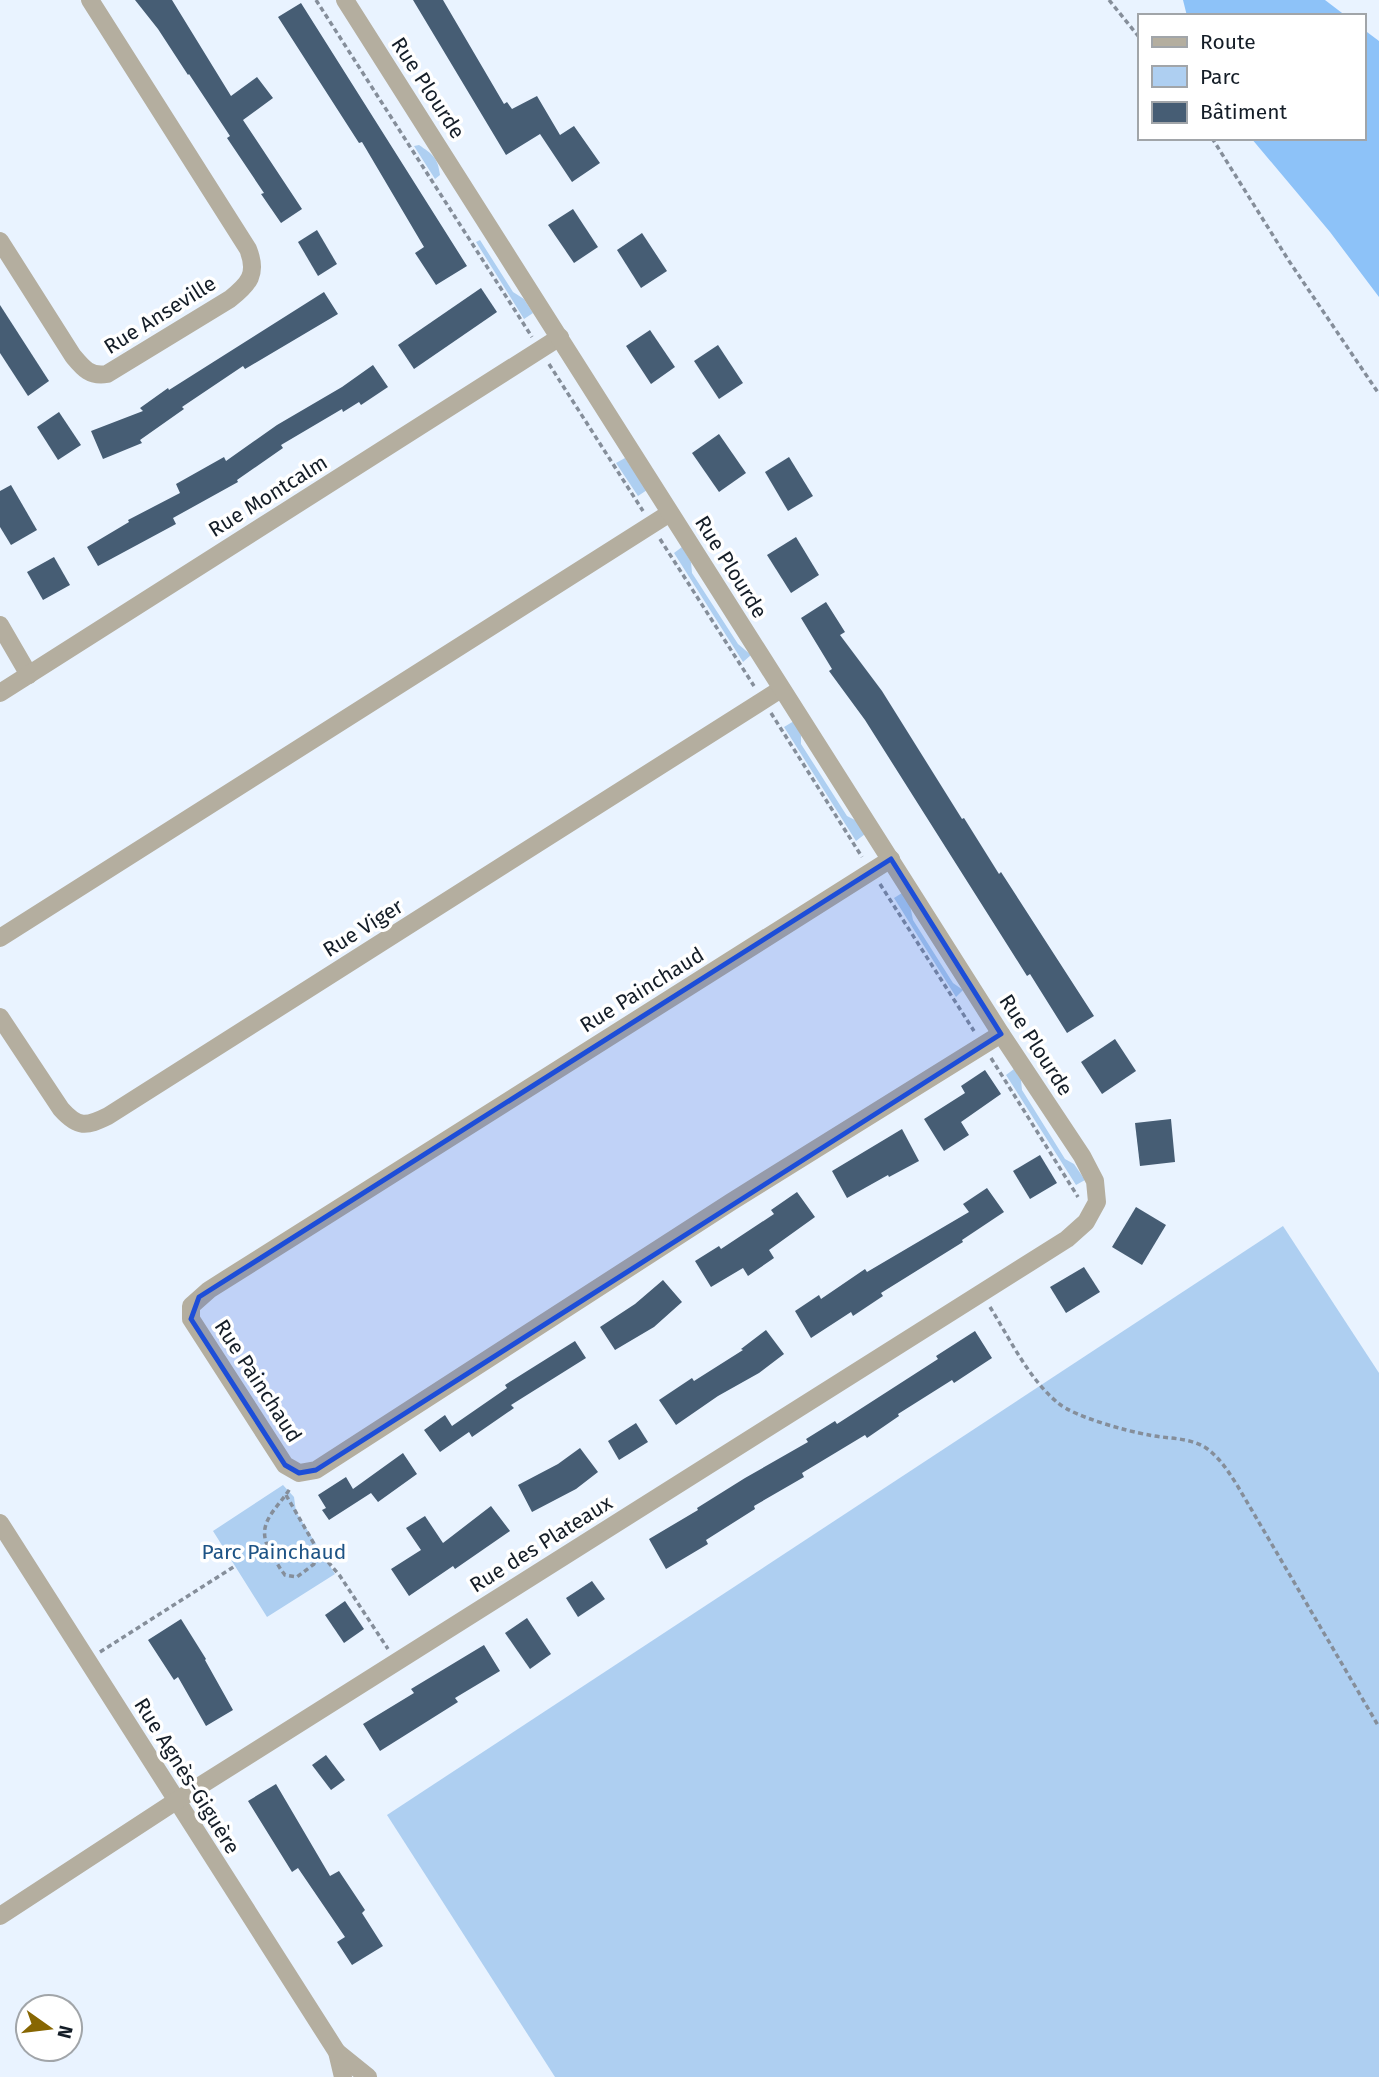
<svg xmlns="http://www.w3.org/2000/svg" width="1379" height="2077" viewBox="0 0 1379 2077" font-family="'Fira Sans',sans-serif">
<style>
.green{fill:#aecff1}
.forest{fill:#8dc2f8}
.building{fill:#465d74}
.lines{fill:none;stroke-linecap:round;stroke-linejoin:round}
.path{stroke:#858e9a;stroke-width:3.5;stroke-dasharray:5 3.5;stroke-linecap:butt}
.minor{stroke:#b4ae9f;stroke-width:18}
.marked{fill:#1d4ed8;fill-opacity:0.2;stroke:#1d4ed8;stroke-width:5;stroke-linejoin:round}
.labels{text-anchor:middle;dominant-baseline:central;stroke-width:7;stroke-linejoin:round;paint-order:stroke}
.street-label{font-size:21px;fill:#141d27;stroke:#fff}
.park-label{font-size:21px;fill:#1d5385;stroke:#fff}
</style>
<rect width="100%" height="100%" fill="#e9f3ff"/>
<g class="green">
<path d="M419 145C432 154 438 157 440 175L435 179 414 146Z"/>
<path d="M480 240 513 292 524 299 533 313 524 319 476 242Z"/>
<path d="M625 458 647 490 638 496 616 463Z"/>
<path d="M682 547 691 562 692 573 738 644 751 655 743 662 674 553Z"/>
<path d="M794 721 801 735V744L847 816 857 821 865 834 856 841 784 727Z"/>
<path d="M902 893 910 905 913 920 953 983 963 990 956 997 894 898Z"/>
<path d="M1014 1069 1021 1080 1022 1090 1065 1159 1074 1164 1085 1180 1076 1185 1006 1075Z"/>
<path d="M1283 1226 1379 1373V2077H555L387 1815Z"/>
<path d="M283 1485 294 1497 296 1512 335 1574 267 1617 213 1531Z"/>
</g>
<g class="forest">
<path d="M1183 0H1325L1346 16H1187Z"/>
<path d="M1363 29 1379 41V297L1330 232 1251 138H1363Z"/>
</g>
<g class="building">
<path d="M135 0H172L231 96 257 77 273 98 243 120 302 209 281 223 261 194 264 193 227 138 230 136 189 74 188 75 158 29Z"/>
<path d="M413 0H443L504 104 507 102 512 109 537 96 560 135 574 126 600 163 572 182 540 134 506 155Z"/>
<path d="M301 3 467 266 436 285 415 253 424 247 362 142 359 143 278 17Z"/>
<path d="M573 209 598 247 574 263 548 225Z"/>
<path d="M317 230 337 264 318 276 298 242Z"/>
<path d="M642 233 667 271 641 288 617 250Z"/>
<path d="M481 288 497 312 414 369 398 345Z"/>
<path d="M324 292 338 314 245 369 243 366 182 407 184 409 140 440 142 443 103 459 91 431 143 411 140 408 168 388 169 390Z"/>
<path d="M0 305 49 381 28 396 0 353Z"/>
<path d="M650 330 675 367 651 384 626 346Z"/>
<path d="M718 345 743 383 719 399 694 361Z"/>
<path d="M373 365 388 387 361 405 359 402 343 412 342 409 281 445 283 448 237 480 238 482 173 518 176 524 98 566 87 547 129 522 128 520 180 493 176 484 224 457 226 461 277 425 342 387Z"/>
<path d="M59 412 81 445 58 460 37 427Z"/>
<path d="M719 434 746 473 719 492 692 453Z"/>
<path d="M789 457 813 496 788 511 765 472Z"/>
<path d="M11 485 37 530 11 545 0 527V491Z"/>
<path d="M796 537 819 575 791 593 767 555Z"/>
<path d="M54 557 70 585 43 600 27 572Z"/>
<path d="M826 602 845 632 840 635 882 691 962 819 964 818 999 874 1001 872 1094 1016 1067 1033 1030 974 1027 976 865 720 829 671 832 669 801 618Z"/>
<path d="M1115 1039 1136 1071 1102 1094 1081 1062Z"/>
<path d="M985 1070 1001 1094 961 1122 969 1135 944 1151 924 1119 965 1093 961 1086Z"/>
<path d="M1171 1119 1175 1162 1140 1166 1135 1123Z"/>
<path d="M902 1129 919 1161 889 1177 888 1175 847 1198 832 1171Z"/>
<path d="M1040 1155 1057 1183 1030 1199 1013 1171Z"/>
<path d="M987 1188 1004 1212 962 1240 963 1242 881 1293 883 1296 853 1316 851 1312 811 1338 795 1311 819 1295 821 1299 865 1269 867 1272 969 1212 963 1204Z"/>
<path d="M797 1192 815 1217 769 1250 774 1258 748 1276 743 1268 711 1287 695 1261 719 1246 721 1249 774 1214 771 1210Z"/>
<path d="M1136 1207 1166 1225 1142 1265 1112 1247Z"/>
<path d="M1084 1267 1100 1292 1066 1313 1050 1287Z"/>
<path d="M663 1280 682 1302 654 1327 615 1350 600 1327 635 1304Z"/>
<path d="M766 1330 784 1354 759 1373 718 1396 676 1425 659 1400 692 1378 694 1381 743 1350 741 1349Z"/>
<path d="M975 1331 992 1358 954 1383 952 1380 898 1414 899 1416 867 1438 865 1435 802 1473 804 1477 754 1506 755 1509 706 1540 708 1544 666 1569 649 1539 698 1510 697 1508 745 1478 808 1442 806 1439 835 1421 837 1424 938 1359 936 1356Z"/>
<path d="M575 1341 586 1358 511 1405 514 1408 472 1437 469 1432 440 1452 424 1430 445 1415 452 1426 507 1388 505 1385Z"/>
<path d="M636 1423 648 1442 619 1460 608 1441Z"/>
<path d="M580 1448 598 1472 576 1489 532 1512 518 1485 558 1464Z"/>
<path d="M403 1453 417 1474 378 1502 371 1493 329 1520 322 1510 326 1508 318 1495 346 1477 353 1489Z"/>
<path d="M491 1506 510 1531 455 1569 453 1566 409 1596 391 1569 421 1550 406 1528 425 1516 443 1543Z"/>
<path d="M592 1581 605 1599 578 1617 566 1598Z"/>
<path d="M345 1601 364 1629 344 1643 325 1615Z"/>
<path d="M527 1618 551 1654 530 1669 505 1633Z"/>
<path d="M181 1619 206 1659 205 1660 233 1710 206 1726 178 1677 174 1680 148 1640Z"/>
<path d="M484 1645 500 1671 455 1698 458 1702 380 1751 363 1724 414 1693 411 1689Z"/>
<path d="M326 1755 345 1780 331 1790 312 1765Z"/>
<path d="M276 1784 330 1876 339 1871 365 1910 362 1913 383 1946 352 1965 337 1942 345 1937 298 1868 292 1872 248 1801Z"/>
</g>
<g class="lines">
<g class="path">
<path d="M316 0 532 337"/>
<path d="M1109 0 1139 37"/>
<path d="M1212 138 1289 261 1379 394"/>
<path d="M549 364 643 511"/>
<path d="M660 539 754 686"/>
<path d="M771 713 862 857"/>
<path d="M880 884 974 1031"/>
<path d="M991 1058 1078 1197"/>
<path d="M990 1307C1010 1339 1028 1378 1058 1403 1075 1417 1126 1431 1149 1435 1168 1439 1189 1437 1206 1448 1220 1458 1228 1471 1237 1485L1379 1727"/>
<path d="M286 1495 317 1549 314 1564 297 1577 285 1575C279 1568 275 1559 270 1551 254 1523 277 1510 291 1487"/>
<path d="M317 1549 340 1576 388 1649"/>
<path d="M100 1652 235 1566"/>
</g>
<g class="minor">
<path d="M0 241 73 356C83 368 90 377 107 374L230 299C249 284 258 274 248 249L90 0"/>
<path d="M0 625 29 675"/>
<path d="M0 693 560 337"/>
<path d="M891 859 209 1290 191 1306V1319L285 1465 299 1473 316 1470 731 1202 1001 1034"/>
<path d="M0 938 670 513"/>
<path d="M0 1017 61 1109C78 1128 86 1127 108 1116L781 689"/>
<path d="M0 1523 337 2052 343 2077"/>
<path d="M0 1916 176 1801 1067 1239 1086 1222 1097 1202 1095 1181 1082 1156 1001 1034 345 0"/>
<path d="M337 2052 368 2077"/>
</g>
</g>
<path class="marked" d="M891 859 1001 1034 316 1470 299 1473 285 1465 191 1319 199 1297Z"/>
<g class="labels">
<g class="street-label">
<text transform="translate(428 88) rotate(57)">Rue Plourde</text>
<text transform="translate(160 315) rotate(-32)">Rue Anseville</text>
<text transform="translate(268 496) rotate(-32)">Rue Montcalm</text>
<text transform="translate(731 567) rotate(58)">Rue Plourde</text>
<text transform="translate(363 928) rotate(-32)">Rue Viger</text>
<text transform="translate(642 990) rotate(-32)">Rue Painchaud</text>
<text transform="translate(1036 1045) rotate(57)">Rue Plourde</text>
<text transform="translate(258 1381) rotate(57)">Rue Painchaud</text>
<text transform="translate(541 1544) rotate(-32)">Rue des Plateaux</text>
<text transform="translate(187 1776) rotate(58)">Rue Agnès-Giguère</text>
</g>
<g class="park-label">
<text x="274" y="1552">Parc Painchaud</text>
</g>
</g>
<rect x="1138" y="14" width="228" height="126" fill="#ffffff" stroke="#a1a5a9" stroke-width="2"/>
<rect x="1152" y="37" width="35" height="10" fill="#b4ae9f" stroke="#a1a5a9" stroke-width="2"/>
<text x="1200" y="49" font-size="21" fill="#141d27">Route</text>
<rect x="1152" y="66" width="35" height="21" fill="#aecff1" stroke="#a1a5a9" stroke-width="2"/>
<text x="1200" y="84" font-size="21" fill="#141d27">Parc</text>
<rect x="1152" y="102" width="35" height="21" fill="#465d74" stroke="#a1a5a9" stroke-width="2"/>
<text x="1200" y="119" font-size="21" fill="#141d27">Bâtiment</text>
<g transform="translate(49 2028) rotate(104)"><circle r="33" fill="#ffffff" stroke="#a1a5a9" stroke-width="2"/>
<path d="M0-5L12 26L0 18L-12 26Z" fill="#876602"/>
<text y="-10" font-size="19" font-weight="bold" text-anchor="middle" fill="#141d27">N</text>
</g>
</svg>
